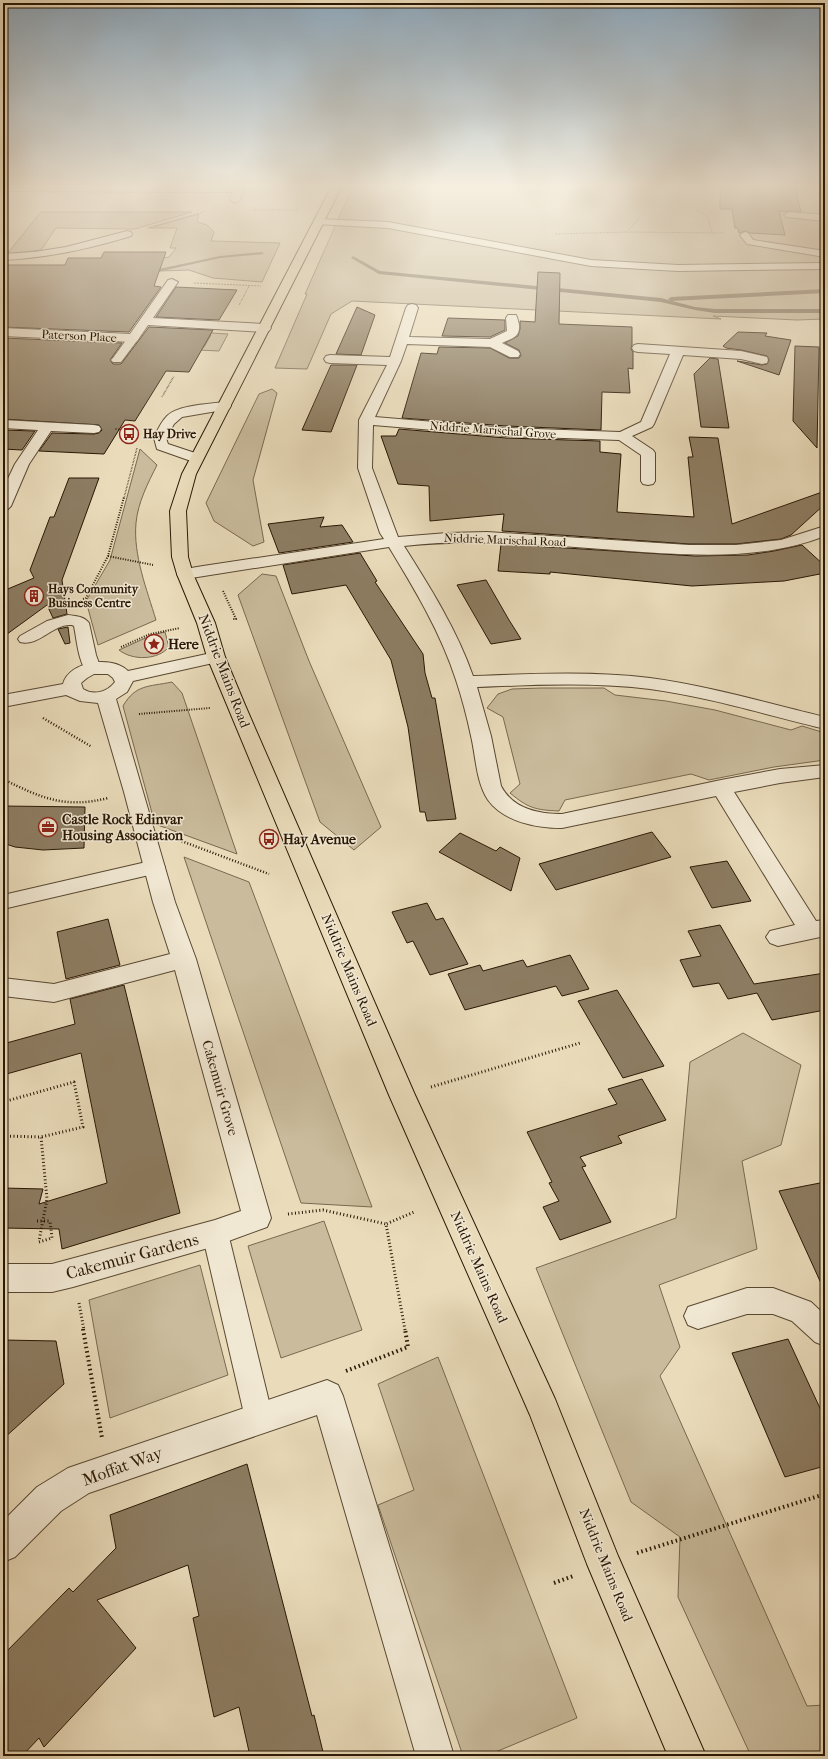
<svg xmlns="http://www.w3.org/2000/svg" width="828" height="1759" viewBox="0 0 828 1759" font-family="'IM FELL French Canon',serif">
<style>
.green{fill:#c9bb9c;stroke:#796950;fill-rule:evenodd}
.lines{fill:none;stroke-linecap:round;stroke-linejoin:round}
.stream{fill:#75654d;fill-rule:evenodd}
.building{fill:#8d7d63;stroke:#291704}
.lane-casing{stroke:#594832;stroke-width:2}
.street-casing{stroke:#594832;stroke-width:2}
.primary-casing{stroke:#291704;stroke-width:2}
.path-far5{stroke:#291704;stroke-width:1;stroke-dasharray:0.5 1;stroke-linecap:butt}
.path-far4{stroke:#291704;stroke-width:1.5;stroke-dasharray:0.5 1;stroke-linecap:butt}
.path-far3{stroke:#291704;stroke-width:2;stroke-dasharray:1 1.5;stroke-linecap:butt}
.path-far2{stroke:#291704;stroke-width:2.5;stroke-dasharray:1 2;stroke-linecap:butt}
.path-far1{stroke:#291704;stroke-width:3;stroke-dasharray:1 2.5;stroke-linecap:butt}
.path{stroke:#291704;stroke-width:4;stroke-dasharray:1.5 3;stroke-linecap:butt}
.lane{fill:#f1e8d3;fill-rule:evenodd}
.street{fill:#f1e8d3;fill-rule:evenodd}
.primary{fill:#eadcbb;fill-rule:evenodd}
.path-bridge{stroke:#291704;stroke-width:3;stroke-dasharray:1 2.5;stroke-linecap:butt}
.labels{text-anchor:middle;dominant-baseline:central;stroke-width:3;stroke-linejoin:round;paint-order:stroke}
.far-street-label{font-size:12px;fill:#291704;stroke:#f1e8d3}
.far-poi-label{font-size:12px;font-weight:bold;fill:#291704;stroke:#f1e8d3;text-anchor:start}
.poi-label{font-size:14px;font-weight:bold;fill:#291704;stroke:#f1e8d3;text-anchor:start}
.street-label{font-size:14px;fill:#291704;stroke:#f1e8d3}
.near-street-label{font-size:17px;fill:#291704;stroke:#f1e8d3}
</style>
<rect width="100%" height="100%" fill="#eadcbb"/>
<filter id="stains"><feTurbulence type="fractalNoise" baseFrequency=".005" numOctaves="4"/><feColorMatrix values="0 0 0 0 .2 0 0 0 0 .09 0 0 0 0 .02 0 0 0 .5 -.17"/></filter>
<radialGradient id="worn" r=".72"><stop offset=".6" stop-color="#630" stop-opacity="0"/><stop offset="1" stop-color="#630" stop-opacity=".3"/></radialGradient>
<g class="green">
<path d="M353 186H825V319L797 320 713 316 721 319 352 301 331 314 307 369 275 368 307 294H305Z"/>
<path d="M41 212H192L135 229 56 228 41 250 7 254Z"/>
<path d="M199 214 197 222 207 225 214 232 211 241 280 243 262 282 213 278 189 270 160 271 134 282 3 289 107 267 169 257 176 248H170L177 228H149Z"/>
<path d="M149 329 228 334 219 351 136 347ZM177 333 211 335 204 347 170 346Z"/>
<path d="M272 389 277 393 253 480 264 542 253 546 214 521 206 503 259 394Z"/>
<path d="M140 449 157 465C148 483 138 502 136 523 133 555 147 590 156 620L98 645 86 601 110 560Z"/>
<path d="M262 574 276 576 309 661 381 827 354 850 320 822 238 595Z"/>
<path d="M165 632 169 647C158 660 133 661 119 650L152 635Z"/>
<path d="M172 682 182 693 237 854 155 824 123 706C136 684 148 687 172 682Z"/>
<path d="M541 688H604L615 695 666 701 715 710 791 730 802 726 825 733V760L774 767 709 780 691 774 565 800 559 811C535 810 528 808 510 793L520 784 503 717 487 708 498 694 512 689Z"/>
<path d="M184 857 249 882 372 1207 301 1203Z"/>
<path d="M743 1033 801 1065 781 1145 742 1161 757 1249 659 1285 680 1347 660 1376 807 1706 825 1705V1756H751L678 1597 680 1537 631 1502 536 1268 676 1218 690 1062Z"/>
<path d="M324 1221 362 1330 281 1358 248 1246Z"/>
<path d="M200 1265 228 1375 110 1418 89 1300Z"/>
<path d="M438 1357 577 1718 486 1756H463L378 1505 414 1490 378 1384Z"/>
</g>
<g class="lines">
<g class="stream">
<path d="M262 252 264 254 220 258 148 274 145 272 220 256Z"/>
<path d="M353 256 380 271 661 298 695 307 715 309H825V313H715L695 310 661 302 379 274 351 258Z"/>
<path d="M825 289V293L671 301 668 299 671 297Z"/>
</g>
</g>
<g class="building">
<path d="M720 186H795L801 212 779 211 785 235 750 233 745 231 739 233 738 228H735L732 209H720Z"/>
<path d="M104 252H166L154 286 161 287 129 332 3 327V265H65L68 258H101Z"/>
<path d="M538 272 560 273 559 324 632 327V345L631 349 633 352V369L628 368 630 393 602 392 601 430 506 426 402 418 421 353 437 354 439 347 490 348 509 358H519L521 355 519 350 505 343 518 336 520 329V321L535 322Z"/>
<path d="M176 287 237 290 219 320 156 317Z"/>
<path d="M357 307 375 315 361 355 336 354Z"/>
<path d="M448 318 505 320V330L490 337 442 336Z"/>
<path d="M149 327 213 330 189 372 166 371 135 421 125 420 104 454 39 451 52 433 94 434 99 433 102 430 99 425 3 419V338L122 343 110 360 113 364H121Z"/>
<path d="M738 332 767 333 765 336 791 340 779 375 737 361 762 365 767 364 769 360 767 356 741 350 726 348 723 346Z"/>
<path d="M795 346 819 347 817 448 793 421Z"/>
<path d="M710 358 718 359 729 428 701 427 694 374Z"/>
<path d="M331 365H357L331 432 302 430Z"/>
<path d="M399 429 506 438 600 441V452L621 454 617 512 694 517 688 457H693L689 437 718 438 732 524 825 491V504L791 535 781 539 736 544H689L502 531 504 514 430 521 429 486 398 484 381 436H396Z"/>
<path d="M3 430 35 431 22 450 3 449Z"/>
<path d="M69 478H99L62 580 67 614 53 618 47 605 3 637V591L34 578 30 570 50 517H54Z"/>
<path d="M324 517 320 527 342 525 353 542 279 553 268 524Z"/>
<path d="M501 544 695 556 748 555 774 551 802 545 825 566V573L784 581 692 586 550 572V574L498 571Z"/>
<path d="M360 553 377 581 375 582 423 654 425 673 432 698H435L456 819 427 821 425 812H420L408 727 391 660 346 585 292 594 283 565Z"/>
<path d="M486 580 509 620 521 639 491 644 457 585Z"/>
<path d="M68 627 70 643 65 644 58 629Z"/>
<path d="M3 806 85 807 84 848 43 850 15 847 3 843Z"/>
<path d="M652 832 671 857 556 890 539 864Z"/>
<path d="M460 833 496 851 500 847 520 858 511 891 439 852Z"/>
<path d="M727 861 751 901 712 908 690 867Z"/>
<path d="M427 903 436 920 443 918 468 964 430 975 413 941 407 943 392 912Z"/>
<path d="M108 919 120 965 66 979 57 932Z"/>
<path d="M720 925 754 984 825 973V1010L772 1020 757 993 728 999 719 983 693 987 680 960 701 956 688 931Z"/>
<path d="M570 955 589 989 562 996 556 986 465 1010 448 974 480 965 483 971 523 960 527 967Z"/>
<path d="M124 985 180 1213 62 1249 59 1229 3 1228V1188L43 1189 39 1204 107 1183 81 1053 3 1075V1044L75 1024 70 999Z"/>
<path d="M617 990 664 1066 623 1078 578 1001Z"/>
<path d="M642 1079 666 1120 618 1136 622 1143 580 1157 586 1166 582 1167 611 1222 560 1240 543 1207 559 1201 549 1183 552 1182 527 1132 617 1104 608 1089Z"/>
<path d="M825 1182V1292L779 1191Z"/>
<path d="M788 1339 825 1419V1466L785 1477 732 1353Z"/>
<path d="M3 1340 56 1341 64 1384 3 1439Z"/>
<path d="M247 1464 312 1716 314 1715 324 1756H250L239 1707 214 1717 193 1618 199 1616 188 1565 97 1600 136 1648 44 1747 39 1738 22 1756H3V1655L69 1588 73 1592 116 1548 110 1515Z"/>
</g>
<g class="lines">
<defs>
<g id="lane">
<path d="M789 212 825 215V221L786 217 784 215Z"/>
<path d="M319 219 388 222 591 260 678 265 825 263V269L678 271 591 266 388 228 316 224 314 222Z"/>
<path d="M745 232 748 233 753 240 825 251V257L747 244 740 235Z"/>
<path d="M133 335 139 338 121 362H113L111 360 113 358 129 336Z"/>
<path d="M225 402 229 403 231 406 229 409 182 417 174 424 166 438 168 444 201 455 203 458 201 461H191L157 449 154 438C157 431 161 422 167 416 178 405 209 404 225 402Z"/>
<path d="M68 615C75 616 84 616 89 623L96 655 101 669 99 673 93 674 87 673C78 660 77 641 74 626L72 625C53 623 39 647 20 642L18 639 20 636 47 621Z"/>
<path d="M155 860 162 862 165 867 162 872 3 909V895Z"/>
<path d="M215 1221 224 1225 228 1233 273 1418 269 1428 259 1432 249 1428 245 1418 202 1233 206 1225Z"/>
<path d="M747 1288H773L811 1302 825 1315V1346L815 1342 792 1321 773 1314H747L698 1329 688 1325 684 1316 688 1307Z"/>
</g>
<g id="street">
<path d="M3 186H240L244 189 240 200 235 203 230 200 233 192 3 191Z"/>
<path d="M127 231 131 232 132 234 131 236C89 249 47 258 3 260V254L34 252 66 247Z"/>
<path d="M172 279 178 282 153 318 265 324 269 325 271 328 269 331 265 332 148 325 137 341 133 342 3 336V328L130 334 168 280Z"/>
<path d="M412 304 416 305 418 308 409 337 490 339 507 331 506 318 508 315H516C518 319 518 321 519 325 520 338 512 338 502 343L518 351 520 354 518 357H510L490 347 407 344 401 361 375 417 506 428 620 432 641 422 670 354 638 352 634 351 632 348 634 345 638 344 741 351 767 357 768 360 767 363 762 364 741 359 683 355 654 424 652 427 632 436 653 450 655 453V481L653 484 648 485 643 484 641 481V455L619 440 506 436 373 425 372 468 398 537 447 533 487 532 689 545H736L781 540 825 526V536C757 562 686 555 615 550 545 545 474 538 404 546 430 587 457 630 473 676 532 674 591 671 650 678 709 686 767 703 825 717V729C767 715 709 697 650 689 592 682 534 685 477 687L491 736 501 786C513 809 538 814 562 814L721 780 780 769 825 765V777L780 783 734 792 816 921 825 920V936L778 946 770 943 766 937 770 931 795 925 716 796 562 828C537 828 504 822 488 800 476 782 476 757 471 736 467 717 462 698 456 680 441 633 415 590 389 547L185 579 179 578 177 574 179 570 203 566 384 539 380 533 358 468 359 420 387 365 330 363 326 362 324 359 326 356 330 355 390 357 406 308 408 305Z"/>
<path d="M3 420 94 425 99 426 101 429 99 432 94 433 51 431 29 464 11 506 8 509 3 511V489L15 464 38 430 3 428Z"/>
<path d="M216 652 222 653 225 657 222 661 133 681 127 692 116 699 175 902 196 959 271 1218 267 1227 215 1246 73 1287 52 1292H3V1264H52L215 1220 241 1211 175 970 54 1002 3 996V978L54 984 170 954 153 902 124 792 98 703 80 701 66 695 3 707V695L63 684C69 661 112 655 128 671ZM94 674H108L113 678 115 682C107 692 94 696 83 689L81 683 87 678Z"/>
<path d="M327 1380 338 1385 343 1396 454 1756H416L317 1415 89 1493 61 1511 15 1557 3 1562V1521L37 1487 68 1468Z"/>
</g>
<path id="primary" d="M332 186H342L196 474 186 511 188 557 193 574 215 623 225 657 245 705 415 1095 555 1399 618 1556 706 1756H668L587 1564 530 1415 389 1095 227 705 207 657 197 623 177 574 172 557 170 511 182 474Z"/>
</defs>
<use href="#lane" class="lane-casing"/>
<use href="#street" class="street-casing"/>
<use href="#primary" class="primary-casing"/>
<g class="path-far5">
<path d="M260 188 311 190"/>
<path d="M254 210H299"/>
<path d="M696 210 708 217 712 233"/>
<path d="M147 228 206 211"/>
<path d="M628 231 642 215"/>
<path d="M555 234 628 232 724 233"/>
<path d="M194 283 261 286"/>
<path d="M239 305 249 286"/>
</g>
<g class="path-far4">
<path d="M162 397 174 376"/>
<path d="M115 429 138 430"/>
<path d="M124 498 137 448"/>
</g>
<g class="path-far3">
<path d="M108 556 153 565"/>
<path d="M223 591 236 619H233"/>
<path d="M83 599 86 598 108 556 124 497"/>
<path d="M121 647 150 634 180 628"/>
<path d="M139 714 210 708"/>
</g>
<g class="path-far2">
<path d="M43 718 92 747"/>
<path d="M3 779C41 798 65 809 108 798"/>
<path d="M176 839 269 874"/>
</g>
<g class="path-far1">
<path d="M431 1087 580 1043"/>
<path d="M3 1102 74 1082 83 1127 41 1137"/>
<path d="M3 1136 41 1137 47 1199 39 1241"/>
<path d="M288 1214 323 1210 386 1224"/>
<path d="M39 1242 52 1238 50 1221"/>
<path d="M79 1303 84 1330"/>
<path d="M405 1330 386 1224 414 1212"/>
</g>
<g class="path">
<path d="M83 1329 102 1438"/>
<path d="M346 1371 408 1347 405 1329"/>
<path d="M637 1553 825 1494"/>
<path d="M554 1583 573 1576"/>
</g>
<use href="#lane" class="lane"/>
<use href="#street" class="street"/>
<use href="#primary" class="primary"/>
<path class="path-bridge" d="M37 1221H50"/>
</g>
<linearGradient id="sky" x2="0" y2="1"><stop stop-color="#8ea9bd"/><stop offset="0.43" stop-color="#f6efe0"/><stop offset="1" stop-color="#f6efe0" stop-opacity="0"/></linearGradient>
<rect width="828" height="433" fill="url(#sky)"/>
<defs>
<symbol id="bus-ring" viewBox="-11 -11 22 22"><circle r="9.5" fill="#f1e8d3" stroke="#8f2418" stroke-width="1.5"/><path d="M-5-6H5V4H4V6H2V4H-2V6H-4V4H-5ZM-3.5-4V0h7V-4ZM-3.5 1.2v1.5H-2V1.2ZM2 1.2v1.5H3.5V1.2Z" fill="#8f2418"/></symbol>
<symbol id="building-ring" viewBox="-11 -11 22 22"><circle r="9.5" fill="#f1e8d3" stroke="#8f2418" stroke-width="1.5"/><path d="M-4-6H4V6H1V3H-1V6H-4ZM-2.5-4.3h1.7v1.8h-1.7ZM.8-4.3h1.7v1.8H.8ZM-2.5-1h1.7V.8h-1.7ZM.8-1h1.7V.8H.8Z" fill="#8f2418"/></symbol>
<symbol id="sight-ring" viewBox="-11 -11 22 22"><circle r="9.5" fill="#f1e8d3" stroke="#8f2418" stroke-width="1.5"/><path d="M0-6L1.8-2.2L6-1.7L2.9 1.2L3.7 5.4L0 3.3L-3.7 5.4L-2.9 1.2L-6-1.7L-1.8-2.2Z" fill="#8f2418"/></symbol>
<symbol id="office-ring" viewBox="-11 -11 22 22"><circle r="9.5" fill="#f1e8d3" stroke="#8f2418" stroke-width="1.5"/><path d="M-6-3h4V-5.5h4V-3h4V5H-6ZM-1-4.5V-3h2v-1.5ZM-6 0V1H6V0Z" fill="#8f2418"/></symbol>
</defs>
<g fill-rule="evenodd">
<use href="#bus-ring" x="118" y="423" width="22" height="22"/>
<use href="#building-ring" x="23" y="585" width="22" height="22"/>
<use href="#sight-ring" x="143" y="633" width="22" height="22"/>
<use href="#office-ring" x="37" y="816" width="22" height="22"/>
<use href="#bus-ring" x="258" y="828" width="22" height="22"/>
</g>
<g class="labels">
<g class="far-street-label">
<text transform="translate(79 336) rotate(3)">Paterson Place</text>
<text transform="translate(493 430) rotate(4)">Niddrie Marischal Grove</text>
<text transform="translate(505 540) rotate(2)">Niddrie Marischal Road</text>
</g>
<g class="far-poi-label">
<text x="143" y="434">Hay Drive</text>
<text x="48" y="589">Hays Community<tspan x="48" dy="14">Business Centre</tspan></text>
</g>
<g class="poi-label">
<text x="168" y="644">Here</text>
<text x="62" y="819">Castle Rock Edinvar<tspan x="62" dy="16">Housing Association</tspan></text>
<text x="283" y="839">Hay Avenue</text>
</g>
<g class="street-label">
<text transform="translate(224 671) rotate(69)">Niddrie Mains Road</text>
<text transform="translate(349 970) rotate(67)">Niddrie Mains Road</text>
<text transform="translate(220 1088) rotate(74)">Cakemuir Grove</text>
<text transform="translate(479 1267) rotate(66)">Niddrie Mains Road</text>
<text transform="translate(606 1565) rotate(68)">Niddrie Mains Road</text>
</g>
<g class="near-street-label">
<text transform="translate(132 1256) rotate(-15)">Cakemuir Gardens</text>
<text transform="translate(122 1466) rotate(-20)">Moffat Way</text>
</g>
</g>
<rect width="828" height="1759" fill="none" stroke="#eadcbb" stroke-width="16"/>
<rect x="4" y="4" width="820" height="1751" fill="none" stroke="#291704" stroke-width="2"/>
<rect x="8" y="8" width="812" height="1743" fill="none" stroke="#291704"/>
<rect width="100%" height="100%" filter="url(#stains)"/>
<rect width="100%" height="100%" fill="url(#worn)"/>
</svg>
